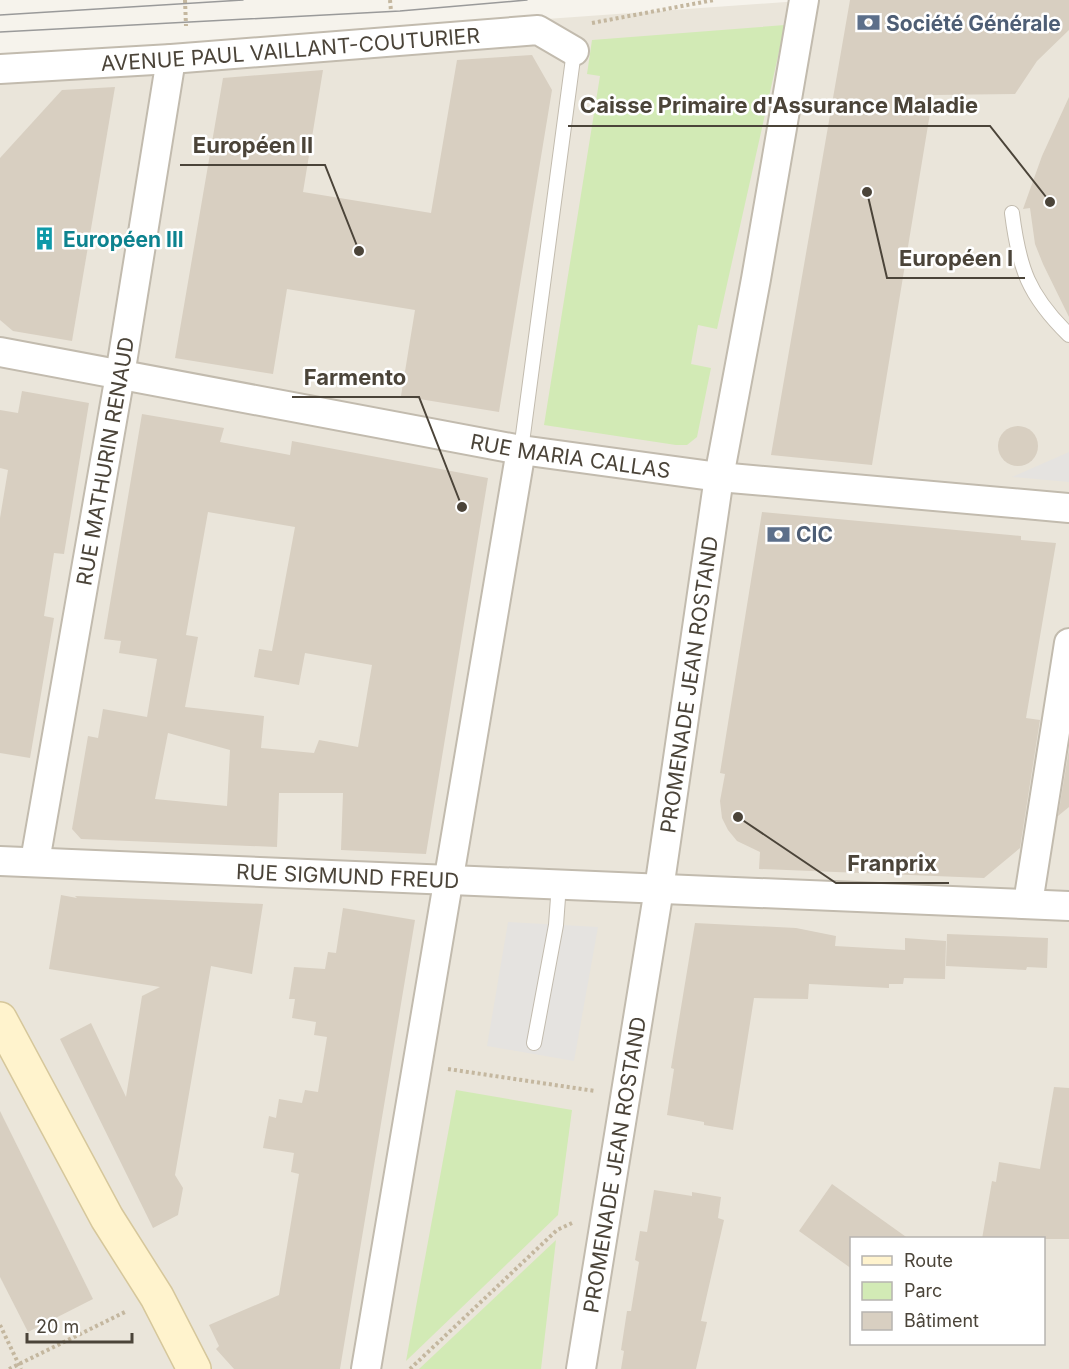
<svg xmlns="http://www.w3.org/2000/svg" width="1069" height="1369" viewBox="0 0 1069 1369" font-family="Inter,sans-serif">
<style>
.residential{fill:#eae5da;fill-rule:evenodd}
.green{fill:#d2eab5}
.parking{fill:#e5e3e0}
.building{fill:#d8cfc1;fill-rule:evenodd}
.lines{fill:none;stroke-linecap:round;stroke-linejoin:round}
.lane-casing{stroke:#c2bbae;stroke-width:16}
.street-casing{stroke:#c2bbae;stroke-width:32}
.secondary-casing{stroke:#d6c79b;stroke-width:36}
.path{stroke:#c4b79f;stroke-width:4;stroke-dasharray:3 3;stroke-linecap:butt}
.lane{stroke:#fff;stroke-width:14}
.street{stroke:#fff;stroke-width:28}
.secondary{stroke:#fff3cd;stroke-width:33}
.tram{stroke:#9a9a9a;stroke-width:1.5}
.labels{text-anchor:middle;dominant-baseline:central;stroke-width:5;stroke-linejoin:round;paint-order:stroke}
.service-label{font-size:21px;font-weight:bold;fill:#4e5e75;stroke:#fff;text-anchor:start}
.street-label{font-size:21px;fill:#4b4439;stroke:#fff}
.culture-label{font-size:21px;font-weight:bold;fill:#0d838f;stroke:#fff;text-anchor:start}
.leader{fill:none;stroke:#4b4439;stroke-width:2}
.callout-dot{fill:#4b4439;stroke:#fff;stroke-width:2}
.callout-label{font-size:22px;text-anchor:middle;font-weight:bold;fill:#4b4439;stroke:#fff;stroke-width:5;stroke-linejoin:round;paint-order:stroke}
</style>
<rect width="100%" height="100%" fill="#f6f3ec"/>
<path class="residential" d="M813 0H1069V1369H0V58ZM852 1238H1044V1344H852Z"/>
<g class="green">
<path d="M785 25 717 329 698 325 691 364 711 368 697 437 687 445H676L544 425 600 76 587 74 592 40Z"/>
<path d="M456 1090 572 1110 558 1215 406 1361Z"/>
<path d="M556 1240 541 1369H419Z"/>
</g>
<g class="parking">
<path d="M1069 452V482L1012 477Z"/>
<path d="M508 922 598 927 574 1061 487 1046Z"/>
</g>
<g class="building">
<path d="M850 0H1069V30L1037 61 1015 94 933 95 872 465 771 455Z"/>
<path d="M532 55 552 90 499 412 401 396 415 310 287 289 273 374 175 358 223 78 323 70 303 192 431 213 457 60Z"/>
<path d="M115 87 72 341 13 331 0 320V158L62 90Z"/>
<path d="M1069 97V317L1043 264 1035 244 1030 208 1023 209 1042 156Z"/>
<path d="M22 391 89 403 64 554 54 553 44 616 54 618 30 758 0 753V518L8 470 0 468V410L18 413Z"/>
<path d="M142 414 224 428 220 442 290 455 292 441 488 478 426 854 341 850 343 793H279L277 847 81 839 72 829 88 736 98 738 103 709 147 717 157 659 119 653 121 641 104 639ZM208 512 295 527 272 651 259 649 254 677 299 685 305 653 372 665 358 747 319 740 314 753 261 748 264 716 185 707 198 637 186 635ZM168 733 230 750 227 806 155 799Z"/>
<circle cx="1018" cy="446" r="20"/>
<path d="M762 512 1021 536V540L1056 543 1026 718 1040 720 1020 848 984 878 759 869 760 852 737 841 728 830 722 818 720 801 725 774 720 773Z"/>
<path d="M1069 749V807L1058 816Z"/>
<path d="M61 895 77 898 75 896 263 904 252 974 211 966 175 1175 183 1188 178 1215 153 1228 60 1039 91 1023 126 1097 142 996 160 987 49 969Z"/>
<path d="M343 908 415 920 340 1369H234L216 1349 219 1346 209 1325 279 1295 299 1174 291 1172 294 1153 263 1148 269 1116 276 1118 279 1099 302 1103 305 1090 318 1092 327 1037 314 1035 316 1022 292 1018 295 999H289L294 967 325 969 328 952 336 953Z"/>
<path d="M695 923 796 928 836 936 835 946 905 950V938L946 941 945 979 904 978 903 984H889V988L809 984 808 999 754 998 733 1130 704 1125V1122L667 1115 674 1069 671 1068Z"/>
<path d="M947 934 1048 938 1047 968 1027 967 1026 970 946 966Z"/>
<path d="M1054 1087 1069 1088V1239H982L992 1181 996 1182 999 1162 1040 1169Z"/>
<path d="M0 1111 93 1299 28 1332 0 1277Z"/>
<path d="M832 1184 909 1239H852V1269L799 1231Z"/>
<path d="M654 1190 692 1196V1192L721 1197 718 1218 724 1220 701 1321 707 1322 696 1369H621L624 1351 621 1350 627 1311H631L639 1262 635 1260 640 1231 647 1232Z"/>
</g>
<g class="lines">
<defs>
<g id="lane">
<path d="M1012 213C1019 268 1028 295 1069 335"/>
<path d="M521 450 574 51"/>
<path d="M534 1043 556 925 559 884"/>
</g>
<g id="street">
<path id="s1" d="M0 69 171 59 538 30 574 51"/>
<path id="s2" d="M0 352 521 450 719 477 1069 508"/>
<path id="s3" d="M0 861 1069 906"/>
<path id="s4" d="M35 861 120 375 171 59"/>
<path d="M1028 903 1069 643"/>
<path d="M366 1369 521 450"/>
<path id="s5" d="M581 1369 659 889 719 477 756 279 804 0"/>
</g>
<path id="secondary" d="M0 1019 107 1218 157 1297 194 1369"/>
</defs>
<use href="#lane" class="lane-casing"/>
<use href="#street" class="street-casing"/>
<use href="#secondary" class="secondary-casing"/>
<g class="path">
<path d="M185 0 186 26"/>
<path d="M390 0 391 11"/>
<path d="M592 23 714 0"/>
<path d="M448 1069 595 1091"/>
<path d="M0 1325 21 1369"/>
<path d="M9 1369 127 1311"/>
<path d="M410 1369 557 1230 572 1223"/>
</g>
<use href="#lane" class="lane"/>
<use href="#street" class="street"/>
<use href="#secondary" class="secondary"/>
<g class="tram">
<path d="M0 15 243 0"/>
<path d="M0 32 400 11 527 0"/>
</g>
</g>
<defs>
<symbol id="bank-bare" viewBox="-9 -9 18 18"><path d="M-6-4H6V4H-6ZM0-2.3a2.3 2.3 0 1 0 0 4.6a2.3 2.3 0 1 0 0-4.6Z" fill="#5c6f8a" stroke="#fff" stroke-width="2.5" paint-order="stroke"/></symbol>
<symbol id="building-bare" viewBox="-9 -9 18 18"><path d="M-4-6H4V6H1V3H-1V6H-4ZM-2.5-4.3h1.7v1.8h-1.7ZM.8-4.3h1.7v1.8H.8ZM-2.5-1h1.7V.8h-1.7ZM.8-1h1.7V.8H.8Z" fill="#0f9aa8" stroke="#fff" stroke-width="2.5" paint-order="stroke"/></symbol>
</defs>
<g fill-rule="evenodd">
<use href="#bank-bare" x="852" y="6" width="33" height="33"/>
<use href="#building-bare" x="28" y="222" width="33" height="33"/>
<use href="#bank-bare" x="762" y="518" width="33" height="33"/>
</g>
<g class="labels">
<g class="service-label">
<text x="886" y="23">Société Générale</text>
<text x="796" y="534">CIC</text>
</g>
<g class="street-label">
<text stroke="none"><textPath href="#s1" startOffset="291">AVENUE PAUL VAILLANT-COUTURIER</textPath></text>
<text stroke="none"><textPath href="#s2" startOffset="580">RUE MARIA CALLAS</textPath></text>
<text stroke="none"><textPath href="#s4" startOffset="406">RUE MATHURIN RENAUD</textPath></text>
<text stroke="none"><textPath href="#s5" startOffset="693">PROMENADE JEAN ROSTAND</textPath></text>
<text stroke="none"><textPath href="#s3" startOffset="348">RUE SIGMUND FREUD</textPath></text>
<text stroke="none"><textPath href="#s5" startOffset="207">PROMENADE JEAN ROSTAND</textPath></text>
</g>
<g class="culture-label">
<text x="63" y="239">Européen III</text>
</g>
</g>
<path class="leader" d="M1050 202L990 126H568M359 251L325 165H180M867 192L887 278H1025M462 507L419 397H292M738 817L836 883H949"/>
<g class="callout-dot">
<circle cx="1050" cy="202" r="6"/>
<circle cx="359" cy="251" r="6"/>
<circle cx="867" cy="192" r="6"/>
<circle cx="462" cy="507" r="6"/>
<circle cx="738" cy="817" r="6"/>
</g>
<g class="callout-label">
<text x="779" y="113">Caisse Primaire d'Assurance Maladie</text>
<text x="253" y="153">Européen II</text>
<text x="956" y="266">Européen I</text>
<text x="355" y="385">Farmento</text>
<text x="892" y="871">Franprix</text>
</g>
<rect x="850" y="1237" width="195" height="108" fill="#ffffff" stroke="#b7b4b0" stroke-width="1.5"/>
<rect x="862" y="1256" width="30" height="9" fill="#fff3cd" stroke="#b7b4b0" stroke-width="1.5"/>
<text x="904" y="1267" font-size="18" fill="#4b4439">Route</text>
<rect x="862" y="1282" width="30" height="18" fill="#d2eab5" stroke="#b7b4b0" stroke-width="1.5"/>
<text x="904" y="1297" font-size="18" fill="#4b4439">Parc</text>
<rect x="862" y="1312" width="30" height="18" fill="#d8cfc1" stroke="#b7b4b0" stroke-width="1.5"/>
<text x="904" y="1327" font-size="18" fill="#4b4439">Bâtiment</text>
<path d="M27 1333v9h105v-9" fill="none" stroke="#4b4439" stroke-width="3"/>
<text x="36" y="1333" font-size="18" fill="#4b4439" stroke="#ffffff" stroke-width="4.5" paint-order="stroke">20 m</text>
</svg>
